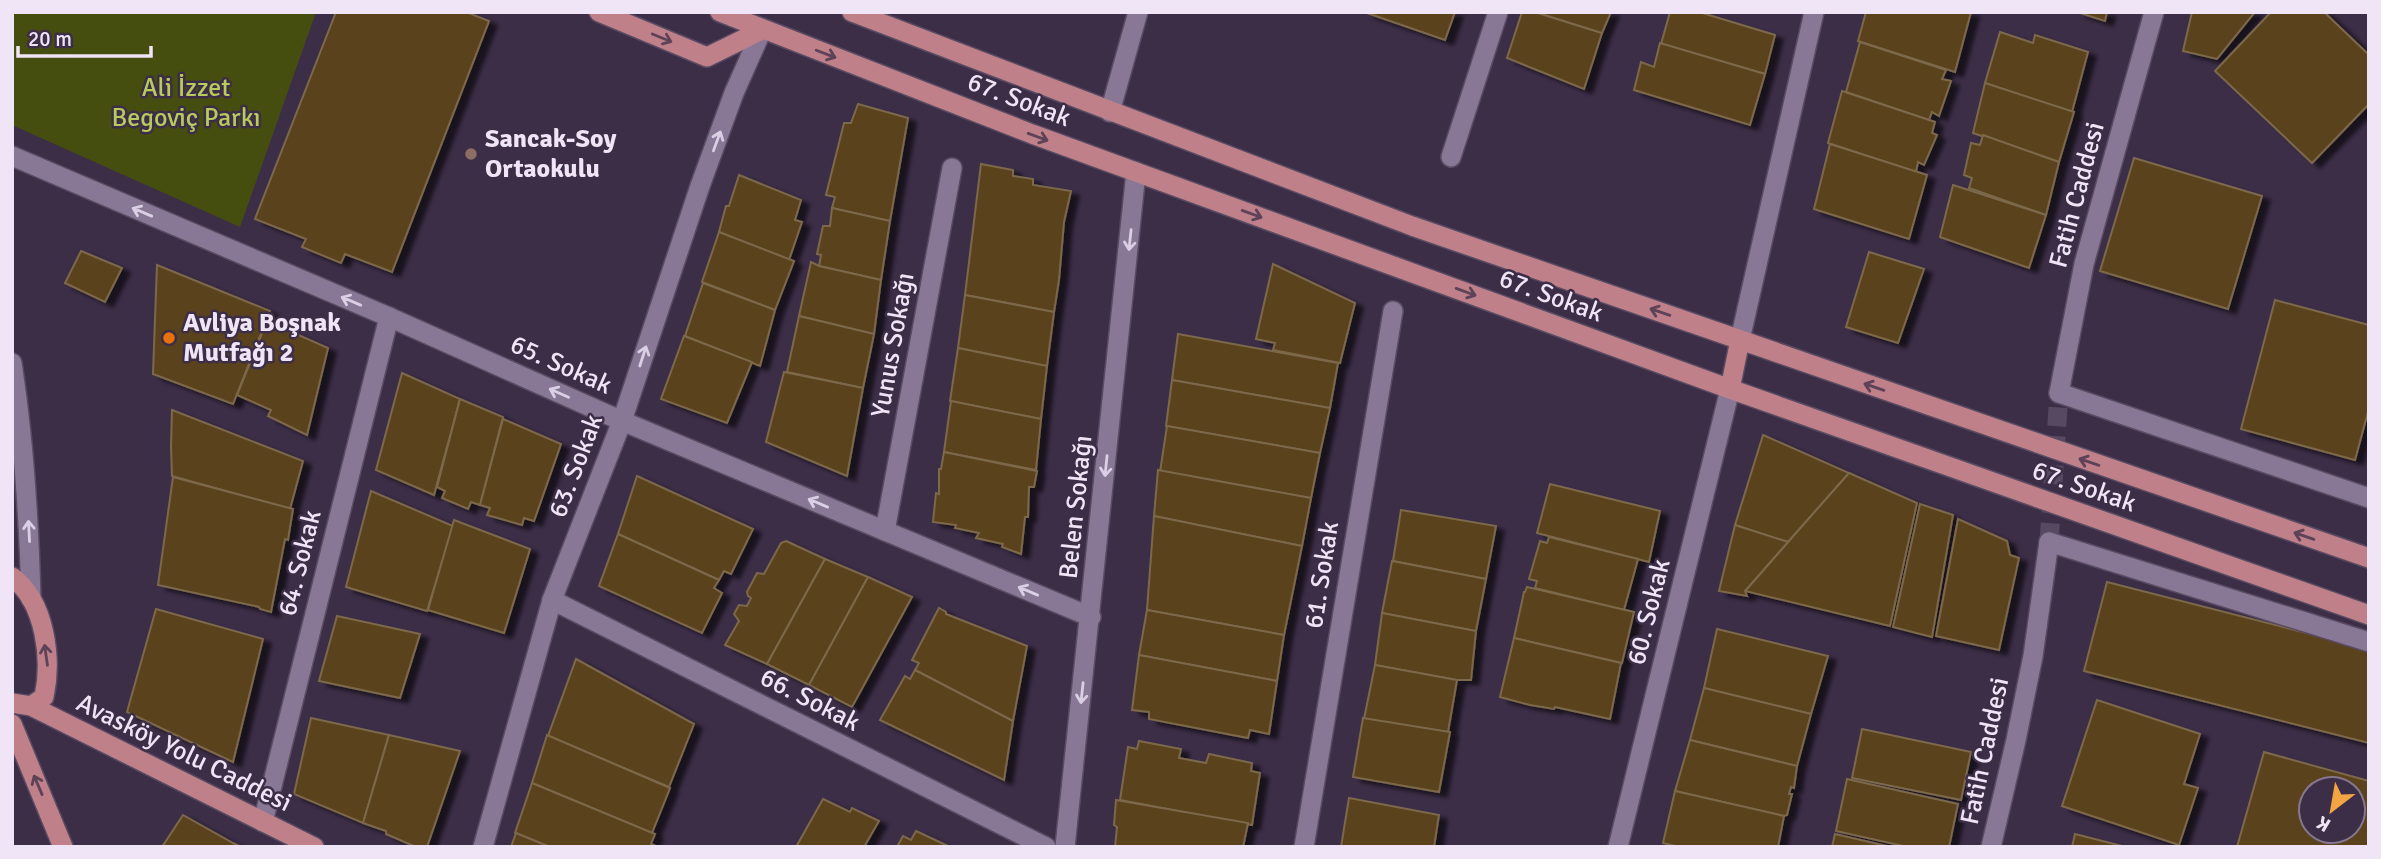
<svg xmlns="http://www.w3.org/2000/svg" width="2381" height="859" viewBox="0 0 2381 859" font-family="Signika,sans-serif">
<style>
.green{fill:#464e0f}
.building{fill:#5a421b;stroke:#7c684b;stroke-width:2;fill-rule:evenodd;filter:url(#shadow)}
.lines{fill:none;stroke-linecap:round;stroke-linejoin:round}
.tertiary-tunnel{stroke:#584962;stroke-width:19;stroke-dasharray:19 10;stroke-linecap:butt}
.pedestrian-casing{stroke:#594b62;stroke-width:22}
.minor-casing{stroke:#594b62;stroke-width:22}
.tertiary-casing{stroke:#594b62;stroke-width:22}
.secondary-casing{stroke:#594b62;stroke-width:22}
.primary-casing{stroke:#594b62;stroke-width:22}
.pedestrian{stroke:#887896;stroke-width:19}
.minor{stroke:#887896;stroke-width:19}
.tertiary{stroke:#887896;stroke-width:19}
.secondary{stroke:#887896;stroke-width:19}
.primary{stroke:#bf8089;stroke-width:19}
.oneway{stroke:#5e4258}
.oneway2{stroke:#dacfe4}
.education-dot{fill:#8d6e63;stroke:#3d2e48;stroke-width:2.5}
.food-dot{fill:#e8710a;stroke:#3d2e48;stroke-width:2.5}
.labels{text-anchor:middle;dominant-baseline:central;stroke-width:5;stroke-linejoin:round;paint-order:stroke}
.park-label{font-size:26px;fill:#b9ca5c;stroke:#3d2e48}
.street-label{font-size:26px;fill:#efe5f7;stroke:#3d2e48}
.poi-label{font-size:26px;font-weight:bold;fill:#efe5f7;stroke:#3d2e48;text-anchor:start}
</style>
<defs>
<filter id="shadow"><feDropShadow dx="8" dy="4.5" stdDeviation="2" flood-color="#0009"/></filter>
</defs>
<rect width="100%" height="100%" fill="#3d2e48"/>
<path class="green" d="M12 12H316L240 227 12 125Z"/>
<g class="building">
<path d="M336 12H466L489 21 392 272 345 254 341 263 302 247 306 239 255 219Z"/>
<path d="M1364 12H1455L1445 40Z"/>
<path d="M1522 12H1535L1602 33 1584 89 1507 58Z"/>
<path d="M1535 12H1611L1602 33Z"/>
<path d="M1670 12H1699L1775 35 1765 74 1661 44Z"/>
<path d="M1866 12H1971L1955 72 1858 41Z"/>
<path d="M2077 12H2107L2105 21Z"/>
<path d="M2192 12H2255L2217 59 2183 51Z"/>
<path d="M2271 12H2324L2369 55V104L2312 163 2215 71Z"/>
<path d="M2000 32 2033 43 2035 35 2088 52 2072 112 1985 83Z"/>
<path d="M1860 42 1946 70 1942 79 1951 81 1939 116 1932 112 1929 120 1846 92Z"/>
<path d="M1660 43 1765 74 1750 125 1634 90 1641 62 1654 67Z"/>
<path d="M1985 83 2074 112 2059 162 1973 133Z"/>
<path d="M1842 91 1935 122 1932 133 1937 135 1924 165 1918 162 1916 172 1828 143Z"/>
<path d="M858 104 908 118 890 221 832 208 835 197 826 195 844 123H851Z"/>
<path d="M1983 135 2059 162 2046 215 1969 188 1972 178 1964 175 1971 143 1980 145Z"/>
<path d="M1830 144 1927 175 1909 239 1814 209Z"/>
<path d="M2134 158 2262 196 2228 309 2100 271Z"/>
<path d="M981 164 1013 170V176L1033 179V185L1071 191 1064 222 1059 280 1054 312 965 295Z"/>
<path d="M739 175 801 200 795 220 802 222 789 260 719 232 726 206H729Z"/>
<path d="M1953 185 2046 215 2029 268 1940 237Z"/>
<path d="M832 208 890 221 881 280 819 266 821 255 817 254 823 226H830Z"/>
<path d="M719 232 794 261 775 310 702 282Z"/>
<path d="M81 251 122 268 105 302 65 283Z"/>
<path d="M1869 252 1924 269 1898 343 1846 327Z"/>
<path d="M811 262 819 266 881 280 874 334 799 316Z"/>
<path d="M1273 264 1355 303 1340 363 1273 350 1275 343 1256 339Z"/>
<path d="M157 265 270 311 233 404 153 374Z"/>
<path d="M703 283 775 310 760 366 685 336Z"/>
<path d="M965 295 1054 312 1047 366 958 348Z"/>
<path d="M2275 300 2369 325V408L2355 460 2241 429Z"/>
<path d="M799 316 874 334 863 388 787 372Z"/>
<path d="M267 321 328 348 307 435 268 416 271 410 237 395Z"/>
<path d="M1178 334 1338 363 1330 408 1172 380Z"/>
<path d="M684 336 752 362 727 423 661 399Z"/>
<path d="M958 348 1047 366 1041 419 950 401Z"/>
<path d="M784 372 863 388 847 476 766 442Z"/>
<path d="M402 373 460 399 434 495 376 470Z"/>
<path d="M1172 380 1330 408 1320 453 1166 426Z"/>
<path d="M460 399 503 417 480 505 471 502 468 509 442 498 445 491 437 487Z"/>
<path d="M951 401 1041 419 1036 470 944 452Z"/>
<path d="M172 410 303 461 290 509 172 476 171 446Z"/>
<path d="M503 419 561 444 534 521 524 518 522 525 487 515 490 508 480 505Z"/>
<path d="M1167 426 1320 453 1311 498 1160 472Z"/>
<path d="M1763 435 1849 473 1788 542 1735 525Z"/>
<path d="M944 452 1037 471 1034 487H1029L1028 517H1025L1021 554 1002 547 1003 544 976 538 979 533 955 528 956 525 933 522 936 493 939 494V469H941Z"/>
<path d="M1158 470 1311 498 1302 546 1154 516Z"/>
<path d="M1849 473 1917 503 1890 626 1745 591Z"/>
<path d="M637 476 753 529 731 574 724 571 719 580 618 534Z"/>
<path d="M173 477 293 509 288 540 285 539 271 612 260 609 259 607 158 585Z"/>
<path d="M1550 484 1660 511 1649 562 1537 533Z"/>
<path d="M371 491 453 526 427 611 346 587Z"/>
<path d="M1920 504 1953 515 1932 637 1893 627Z"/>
<path d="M1401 510 1496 526 1486 579 1393 561Z"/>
<path d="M1154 516 1302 546 1284 635 1147 610Z"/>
<path d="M1958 519 2007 541 2010 555 2019 558 1999 650 1936 636Z"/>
<path d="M454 520 530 549 504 633 428 610Z"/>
<path d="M1735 525 1788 542 1745 591 1747 596 1719 591Z"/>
<path d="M618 534 719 580 714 588 722 593 702 633 599 586Z"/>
<path d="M1549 537 1638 559 1624 610 1535 588 1537 581 1529 579 1540 541 1547 543Z"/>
<path d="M786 541 825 559 767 664 725 645 739 621 734 614 739 605 747 606 751 598 748 596 747 592 757 573 764 574 781 543Z"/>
<path d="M825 559 868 577 809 685 767 664Z"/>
<path d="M1392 561 1486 579 1476 631 1382 613Z"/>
<path d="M868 577 912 597 852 707 809 685Z"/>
<path d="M2107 582 2369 649V743L2084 671Z"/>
<path d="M1527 587 1634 612 1622 663 1514 638 1524 592H1525Z"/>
<path d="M939 608 946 612V614L1027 646 1013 721 915 670 919 663 912 660Z"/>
<path d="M156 609 263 639 233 762 127 712Z"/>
<path d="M1147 610 1284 635 1277 681 1139 655Z"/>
<path d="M1382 613 1476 631 1471 680H1457L1375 665Z"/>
<path d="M337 616 420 634 400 698 319 681Z"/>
<path d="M1717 629 1828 656 1811 714 1704 688Z"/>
<path d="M1514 638 1621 663 1610 719 1555 707 1554 709 1530 705 1500 697Z"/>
<path d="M1139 655 1277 681 1269 734 1250 730 1248 738 1149 719V712L1132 710Z"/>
<path d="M576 659 694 724 669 787 548 736Z"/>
<path d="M1375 665 1457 680 1448 732 1364 719Z"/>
<path d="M915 670 1013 721 1004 780 880 720 905 676 910 679Z"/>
<path d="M1704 688 1811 714 1797 766 1690 740Z"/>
<path d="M2097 700 2200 734 2184 784 2198 788 2179 845 2062 806Z"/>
<path d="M311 718 389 735 363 823 294 794Z"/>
<path d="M1363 718 1450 732 1439 792 1353 777Z"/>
<path d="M1862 729 1971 752 1961 800 1852 778Z"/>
<path d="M389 735 460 751 427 847H416L386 834V831L363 823Z"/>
<path d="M547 735 670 788 652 833 532 783Z"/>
<path d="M1690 740 1797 766 1794 788 1791 787 1789 794H1792L1787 815 1784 816 1675 791Z"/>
<path d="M1139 741 1181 749 1179 758 1206 763 1209 754 1252 763 1251 771 1260 773 1252 825 1120 800 1128 747 1137 749Z"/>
<path d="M2264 752 2369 781V847H2237ZM2311 789H2353V831H2311Z"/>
<path d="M1847 779 1958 804 1949 847H1908L1836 831Z"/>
<path d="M532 783 655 834 651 844 658 847H550L515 833Z"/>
<path d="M1675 791 1784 816 1778 847H1679L1663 843Z"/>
<path d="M1349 798 1439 815 1434 847H1341Z"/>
<path d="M823 799 850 812 852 808 879 821 864 847H796Z"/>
<path d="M1116 800 1248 823 1243 847H1115L1117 827 1114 825Z"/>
<path d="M183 815 233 843 241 847H162Z"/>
<path d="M916 831 950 847H897L903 836 911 840Z"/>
<path d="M516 833 550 847H511Z"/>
<path d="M1835 834 1891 847H1832Z"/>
<path d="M2075 834 2126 847H2072Z"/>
</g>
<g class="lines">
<path class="tertiary-tunnel" d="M2049 542 2059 393"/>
<defs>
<path id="pedestrian" d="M2059 393 2369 498"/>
<g id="minor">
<path d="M1110 112 1138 12"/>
<path d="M12 156 389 317 622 421 1091 617"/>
<path d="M1451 157 1498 12"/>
<path d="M1740 340 1814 12"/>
<path d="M885 531 952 168"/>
<path d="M2049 542 2369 642"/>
<path d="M552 600 1046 847"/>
<path d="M263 822 389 317"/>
<path d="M483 847 552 600 622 421 700 186 734 93 762 30"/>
<path d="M1065 847 1136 172"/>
<path d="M1304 847 1393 311"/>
<path d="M1618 847 1730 389"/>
</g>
<g id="tertiary">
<path d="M2059 393 2084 264 2154 12"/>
<path d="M1991 847 2016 740 2033 656 2049 542"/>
</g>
<path id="secondary" d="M12 363C24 441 29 520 31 599"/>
<g id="primary">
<path d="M599 12 707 57 762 30"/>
<path d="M720 12 1032 134 1730 389 2369 615"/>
<path d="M852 12 1412 226 2369 558"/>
<path d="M1730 389 1740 340"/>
<path d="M12 577C46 602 52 660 44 697L31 706"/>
<path d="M12 703 31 706 314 847"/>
<path d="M12 724 63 847"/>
</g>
</defs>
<use href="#pedestrian" class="pedestrian-casing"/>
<use href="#minor" class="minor-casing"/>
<use href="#tertiary" class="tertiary-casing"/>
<use href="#secondary" class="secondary-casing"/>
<use href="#primary" class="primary-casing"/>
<use href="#pedestrian" class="pedestrian"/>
<use href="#minor" class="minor"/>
<use href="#tertiary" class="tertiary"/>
<use href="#secondary" class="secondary"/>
<use href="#primary" class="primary"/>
</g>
<defs><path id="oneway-shaft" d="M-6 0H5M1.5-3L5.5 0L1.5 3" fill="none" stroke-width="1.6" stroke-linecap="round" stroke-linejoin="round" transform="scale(1.75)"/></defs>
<g class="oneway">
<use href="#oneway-shaft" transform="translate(662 38) rotate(22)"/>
<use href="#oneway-shaft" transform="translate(826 54) rotate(21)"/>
<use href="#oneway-shaft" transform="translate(1038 137) rotate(20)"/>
<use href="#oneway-shaft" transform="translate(1252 214) rotate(20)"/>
<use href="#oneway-shaft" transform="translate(1466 292) rotate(20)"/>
<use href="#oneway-shaft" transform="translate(1660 312) rotate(-161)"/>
<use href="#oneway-shaft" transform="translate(1874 387) rotate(-161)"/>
<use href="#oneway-shaft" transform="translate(2089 462) rotate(-161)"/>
<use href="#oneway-shaft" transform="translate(2304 536) rotate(-161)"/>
<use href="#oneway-shaft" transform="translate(46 655) rotate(-98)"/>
<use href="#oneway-shaft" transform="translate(38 785) rotate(-113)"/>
</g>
<g class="oneway2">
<use href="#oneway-shaft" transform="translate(717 141) rotate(-70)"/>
<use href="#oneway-shaft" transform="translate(142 212) rotate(-157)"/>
<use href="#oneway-shaft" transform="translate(1130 240) rotate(96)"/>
<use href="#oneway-shaft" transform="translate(351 301) rotate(-157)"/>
<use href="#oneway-shaft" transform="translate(643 356) rotate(-72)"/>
<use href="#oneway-shaft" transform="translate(559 393) rotate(-156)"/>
<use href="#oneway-shaft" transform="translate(1106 466) rotate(96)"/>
<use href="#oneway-shaft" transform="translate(818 503) rotate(-157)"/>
<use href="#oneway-shaft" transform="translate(29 531) rotate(-93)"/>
<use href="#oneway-shaft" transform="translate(1028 591) rotate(-157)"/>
<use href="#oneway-shaft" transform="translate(1082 693) rotate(96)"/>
</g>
<circle class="education-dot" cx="471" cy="154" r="7"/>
<circle class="food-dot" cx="169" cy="338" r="7"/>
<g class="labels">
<g class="park-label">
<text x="186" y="88">Ali İzzet<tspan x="186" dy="30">Begoviç Parkı</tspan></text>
</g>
<g class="street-label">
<text transform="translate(1019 100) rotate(21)">67. Sokak</text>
<text transform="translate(2077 195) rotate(-75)">Fatih Caddesi</text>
<text transform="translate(1551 296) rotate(20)">67. Sokak</text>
<text transform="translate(893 345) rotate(-80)">Yunus Sokağı</text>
<text transform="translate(561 365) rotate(24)">65. Sokak</text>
<text transform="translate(576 466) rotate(-69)">63. Sokak</text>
<text transform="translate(2084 487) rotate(19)">67. Sokak</text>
<text transform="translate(1076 507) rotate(-84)">Belen Sokağı</text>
<text transform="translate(300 563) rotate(-76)">64. Sokak</text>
<text transform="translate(1322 575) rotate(-81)">61. Sokak</text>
<text transform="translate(1649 612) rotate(-76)">60. Sokak</text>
<text transform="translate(810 700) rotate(27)">66. Sokak</text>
<text transform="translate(1985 751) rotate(-78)">Fatih Caddesi</text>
<text transform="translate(184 753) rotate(26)">Avasköy Yolu Caddesi</text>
</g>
<g class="poi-label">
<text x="485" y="139">Sancak-Soy<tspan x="485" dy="30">Ortaokulu</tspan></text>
<text x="183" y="323">Avliya Boşnak<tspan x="183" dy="30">Mutfağı 2</tspan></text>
</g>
</g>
<rect width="2381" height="859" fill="none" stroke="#efe5f7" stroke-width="28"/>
<g transform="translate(2332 810) rotate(211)"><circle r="33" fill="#3d2e48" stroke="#84778e" stroke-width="2"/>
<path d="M0-5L12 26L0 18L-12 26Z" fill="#f3a443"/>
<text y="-10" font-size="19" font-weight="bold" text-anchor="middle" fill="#efe5f7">K</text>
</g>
<path d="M18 46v10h133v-10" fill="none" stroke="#efe5f7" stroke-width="3.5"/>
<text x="28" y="46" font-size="21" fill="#efe5f7" stroke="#3d2e48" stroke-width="5" paint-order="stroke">20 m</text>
</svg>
